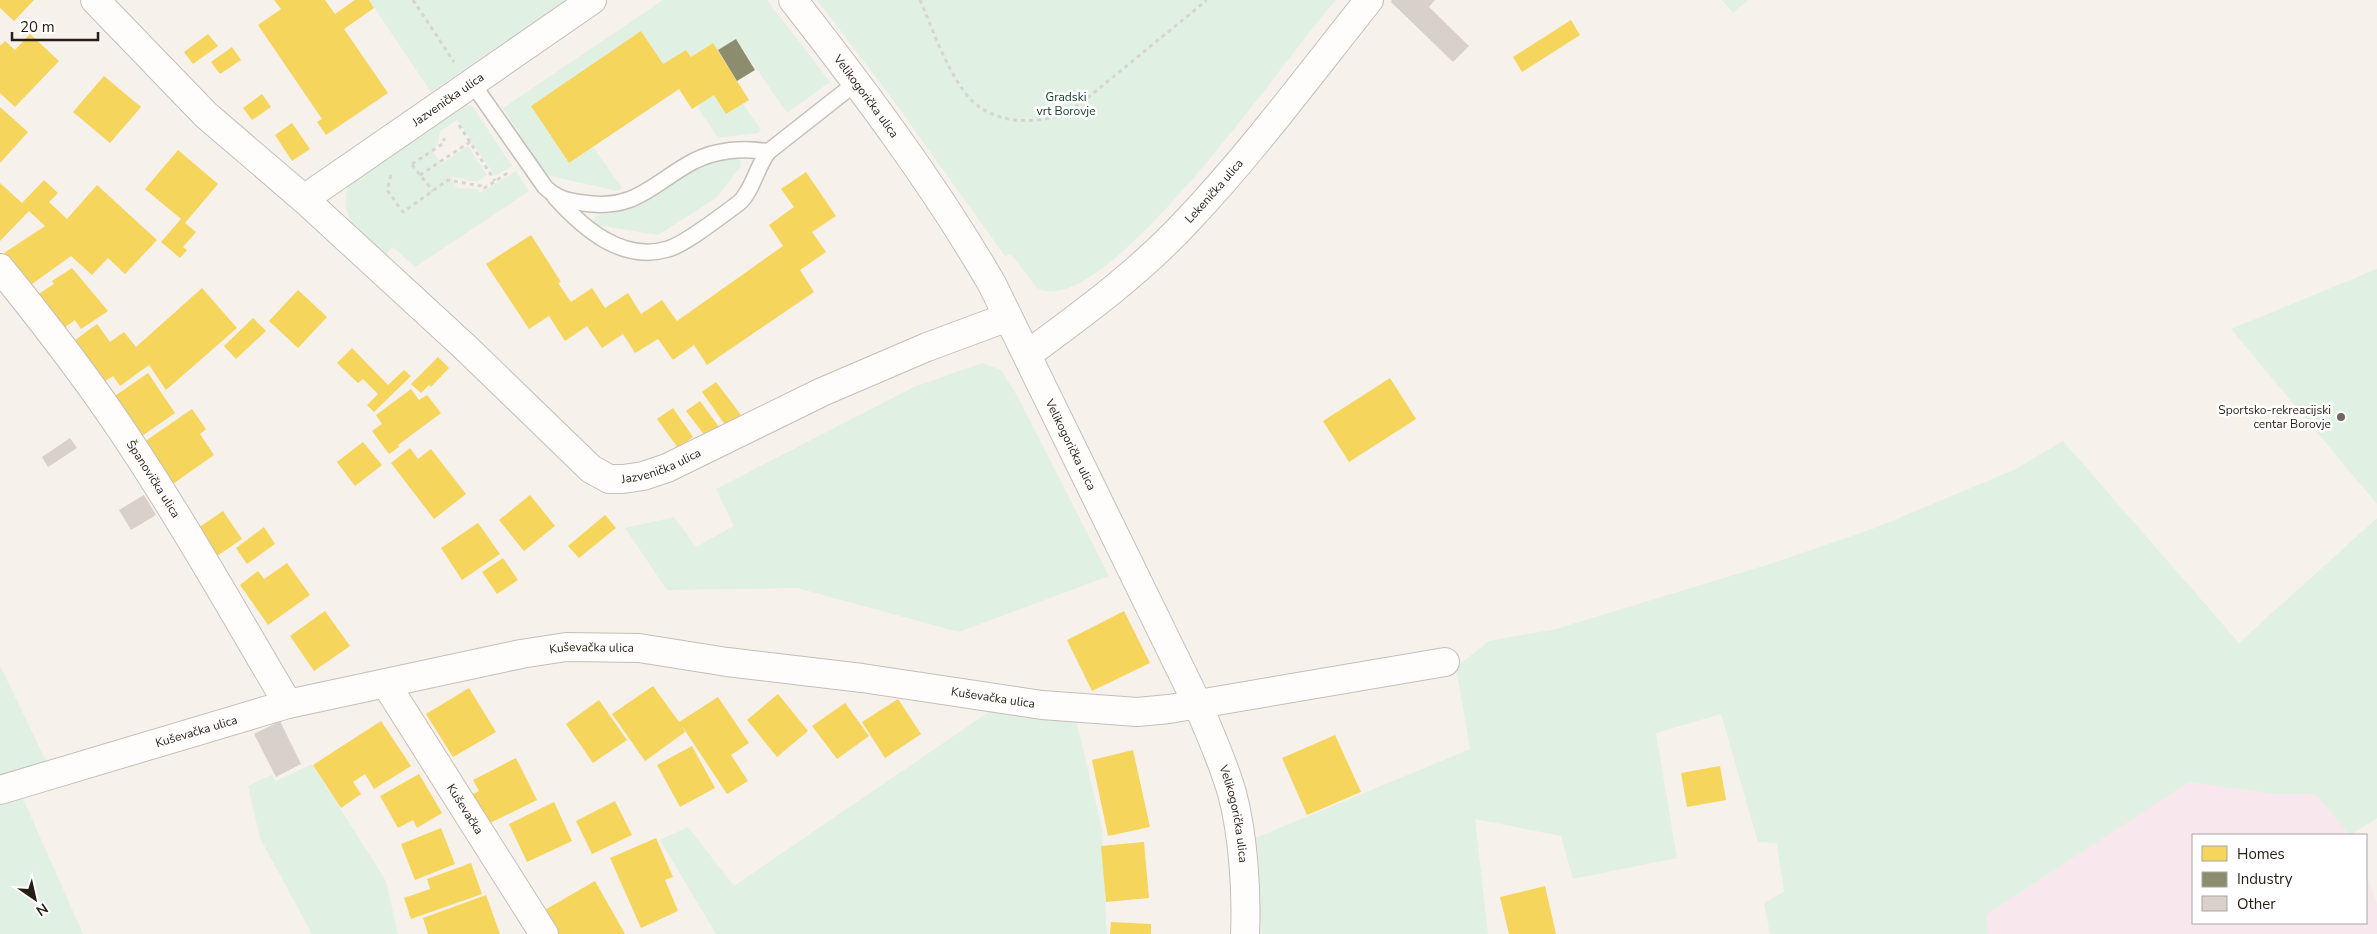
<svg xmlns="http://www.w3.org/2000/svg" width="2377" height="934" viewBox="0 0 2377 934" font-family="'Nunito Sans',sans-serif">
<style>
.industrial{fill:#f8e8ee}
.green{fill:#e0f0e2}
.homes{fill:#f6d55c}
.industry{fill:#8c8c6e}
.building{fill:#d9d1c9}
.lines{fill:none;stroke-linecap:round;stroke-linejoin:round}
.lane-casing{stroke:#c5beb8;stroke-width:18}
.street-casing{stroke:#c5beb8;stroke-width:30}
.secondary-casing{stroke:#c5beb8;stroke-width:30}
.path{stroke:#d7d5d2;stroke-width:3;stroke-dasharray:4 4;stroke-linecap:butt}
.lane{stroke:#fefdfc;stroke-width:15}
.street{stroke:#fefdfc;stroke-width:28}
.secondary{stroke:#fefdfc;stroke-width:28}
.poi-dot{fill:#6f6760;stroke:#fff;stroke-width:2}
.labels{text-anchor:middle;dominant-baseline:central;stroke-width:5;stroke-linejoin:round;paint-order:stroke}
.street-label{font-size:12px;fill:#261d15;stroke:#fff}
.park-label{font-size:12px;fill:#0e3b24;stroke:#fff}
.poi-label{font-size:12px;fill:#261d15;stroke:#fff;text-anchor:end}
</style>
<rect width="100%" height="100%" fill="#f7f1ec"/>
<path class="industrial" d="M2189 781 2275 794H2316L2350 835H2193V923H2366V874L2377 903V934H1988L1986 915Z"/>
<g class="green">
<path d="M369 0H566L431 92Z"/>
<path d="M663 0H767L830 82 787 113 736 39 718 50 713 43 691 57 686 50 663 64 641 31 531 106 569 163 593 147 622 188 618 191 546 175 503 108Z"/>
<path d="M817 0H1336C1292 47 1105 325 1037 288L1011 254 1005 256 888 93Z"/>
<path d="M1722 0H1748L1733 13Z"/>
<path d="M714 95 726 114 743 104 761 130 757 133 718 138 697 106Z"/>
<path d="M464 104 473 107 512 166 495 176 457 120 440 131 438 144 432 150 441 164 468 146 487 175 476 182 450 176 457 188 478 189 480 193 516 171 529 191 415 267 393 247 383 257C360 233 338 220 349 182Z"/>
<path d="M732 157 740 160 741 166 716 198 658 235 596 225 594 222 595 217 622 208 702 161Z"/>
<path d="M2377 269V504L2231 329Z"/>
<path d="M982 363 1001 370 1018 397 1109 576 959 632 797 588 667 590 625 528 674 517 696 547 734 526 716 489 914 387Z"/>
<path d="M2063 441 2239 643 2377 518V818L2350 835 2315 794H2275L2189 782 1986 915 1988 934H1770L1764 903 1784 892 1777 843 1758 842 1721 714 1656 733 1677 858 1573 879 1561 836 1475 819 1488 934H1262L1251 840 1470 749 1456 667 1489 641 1556 629 1773 563 1875 528 2014 470Z"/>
<path d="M0 666 48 765 0 778Z"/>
<path d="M993 709 1077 723 1102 829 1107 934H716L660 840 688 827 734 886Z"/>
<path d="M312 764 386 881 398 934H312L260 838 248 786 271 775 276 781Z"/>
<path d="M21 794 83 934H0V801Z"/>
</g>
<g class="homes">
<path d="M0 0H34L14 21 0 8Z"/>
<path d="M274 0H325L335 14 355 0H369L374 8 344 29 388 93 326 135 317 122 322 119 258 25 281 9Z"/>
<path d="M1571 20 1580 35 1522 72 1513 57Z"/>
<path d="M641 31 663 64 686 50 691 57 713 43 749 100 726 114 714 95 692 109 679 89 569 163 531 106Z"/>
<path d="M30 34 59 61 15 107 0 93V46L5 41 15 50Z"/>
<path d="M208 34 218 46 193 64 184 52Z"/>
<path d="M232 47 241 60 220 74 211 62Z"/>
<path d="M104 76 141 107 110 143 73 112Z"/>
<path d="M262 94 271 107 252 120 243 108Z"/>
<path d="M0 107 28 132 0 163Z"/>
<path d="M292 123 310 149 292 161 275 135Z"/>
<path d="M178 150 218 184 185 223 196 232 183 247 187 250 180 258 161 242 181 219 145 189Z"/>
<path d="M806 172 836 216 812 232 826 252 800 270 814 292 707 365 694 345 673 360 658 339 635 353 623 334 602 348 587 326 565 341 549 316 529 329 486 264 531 235 561 282 558 283 571 302 592 288 605 308 628 293 641 314 662 300 677 321 783 246 769 225 794 207 781 189Z"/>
<path d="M44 180 58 193 49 202 67 219 97 185 157 240 125 274 108 258 92 275 71 256 28 287 4 253 45 226 29 211 0 241V183L22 203Z"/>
<path d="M72 268 108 311 81 329 75 320 61 330 37 295 54 284 52 281Z"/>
<path d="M202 288 237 328 166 390 149 365 120 386 113 376 101 384 71 343 97 324 110 342 124 332 136 347Z"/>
<path d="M298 290 327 317 298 348 269 321Z"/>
<path d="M253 318 266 331 236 359 224 346Z"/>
<path d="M352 348 388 385 404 370 411 376 374 412 367 405 378 394 363 379 358 383 337 363Z"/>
<path d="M438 357 449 368 431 387 429 385 421 393 411 384Z"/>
<path d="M148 373 175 413 139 438 112 398Z"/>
<path d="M1390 378 1416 419 1349 462 1323 421Z"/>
<path d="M716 382 741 415 726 426 702 392Z"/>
<path d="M411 389 419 400 427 395 441 413 398 445 399 447 389 454 372 431 382 424 376 415Z"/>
<path d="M700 401 719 427 706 437 686 411Z"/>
<path d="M673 408 693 437 678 448 657 419Z"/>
<path d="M192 409 206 429 200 434 214 455 170 486 141 444Z"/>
<path d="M363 442 382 465 355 486 337 462Z"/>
<path d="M410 448 418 459 431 449 466 494 434 519 391 463Z"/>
<path d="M530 495 555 526 524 551 499 520Z"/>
<path d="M223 511 242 539 217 556 198 528Z"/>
<path d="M605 515 616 528 579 558 568 546Z"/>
<path d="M478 523 500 554 462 580 441 548Z"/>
<path d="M264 527 275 544 247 564 236 548Z"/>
<path d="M503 558 518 580 497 594 482 572Z"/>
<path d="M287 563 310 595 268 625 240 585 258 571 264 579Z"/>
<path d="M325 611 350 646 314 671 290 636Z"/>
<path d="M1124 611 1150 663 1092 691 1067 640Z"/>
<path d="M653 686 679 722 718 697 749 743 731 755 748 781 727 794 682 726 685 732 645 761 612 714Z"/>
<path d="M469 688 496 732 453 757 426 714Z"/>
<path d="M778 694 808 731 777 757 747 720Z"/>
<path d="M898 699 921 734 885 758 862 722Z"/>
<path d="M599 700 627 740 593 763 566 724Z"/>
<path d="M845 703 869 736 837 759 812 726Z"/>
<path d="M381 721 411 766 374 789 365 774 353 782 361 794 341 808 313 765Z"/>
<path d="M1335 735 1361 792 1307 815 1282 758Z"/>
<path d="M692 746 715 788 680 807 657 765Z"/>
<path d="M1133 750 1150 827 1108 836 1092 760Z"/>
<path d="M516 758 537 800 484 826 469 796 479 791 473 780Z"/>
<path d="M1720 766 1726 800 1687 807 1681 773Z"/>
<path d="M419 774 442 813 417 828 413 820 398 828 380 796Z"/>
<path d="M615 801 632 835 592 854 576 821Z"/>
<path d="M554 802 572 841 527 862 509 824Z"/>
<path d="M441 828 455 864 415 880 401 844Z"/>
<path d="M656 838 673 877 665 880 678 911 641 928 610 858Z"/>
<path d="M1144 842 1149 898 1106 902 1101 846Z"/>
<path d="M471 863 482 894 411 919 404 898 430 889 427 879Z"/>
<path d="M595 881 625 934H556L543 911Z"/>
<path d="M1545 886 1556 934H1509L1500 897Z"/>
<path d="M486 895 500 934H428L423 918Z"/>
<path d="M1111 922 1151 924V934H1110Z"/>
</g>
<path class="industry" d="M736 39 755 70 737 81 718 50Z"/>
<g class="building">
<path d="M1392 0H1435L1429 7 1469 46 1453 62 1391 2Z"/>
<path d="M70 438 77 448 48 467 42 457Z"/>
<path d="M144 495 156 515 131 530 119 510Z"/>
<path d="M280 721 301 764 276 777 254 734Z"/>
</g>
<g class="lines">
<defs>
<g id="lane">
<path d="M472 83 545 187C556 198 567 201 583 203 636 211 651 184 694 161 716 150 744 147 768 152L857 82"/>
<path d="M555 197C583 228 622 263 668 249 686 244 722 215 739 203 753 190 756 168 768 152"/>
</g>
<g id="street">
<path id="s1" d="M95 0 206 115 304 199 465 347 591 469 609 479H623L643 476 667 468 822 392 927 347 1008 317"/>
<path id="s2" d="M304 199 592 0"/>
<path id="s3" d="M0 268C43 321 85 375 123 432 182 520 234 613 288 704"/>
<path id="s4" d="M1028 354C1084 313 1140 272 1188 220 1253 151 1310 74 1369 0"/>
<path id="s5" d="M386 684 544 934"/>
<path id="s6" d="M0 790 288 704 521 654 566 647 639 648 727 662 862 678 1042 705 1137 712 1169 709 1445 662"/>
</g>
<g id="secondary">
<path id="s7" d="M793 0C864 91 934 184 992 284L1197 703C1210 733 1223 762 1232 793 1243 834 1247 892 1245 934"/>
</g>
</defs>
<use href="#lane" class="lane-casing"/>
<use href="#street" class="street-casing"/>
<use href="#secondary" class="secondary-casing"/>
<g class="path">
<path d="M413 0 454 62"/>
<path d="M920 0C933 30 944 63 963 90 985 123 1030 127 1066 113 1072 110 1079 104 1085 100L1207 0"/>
<path d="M459 125 495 181"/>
<path d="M412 164 444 143V138"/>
<path d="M412 165 433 191"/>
<path d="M391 175 387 190 403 212 448 180 481 186 483 189 509 172"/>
<path d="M420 175 470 142"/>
</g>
<use href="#lane" class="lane"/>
<use href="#street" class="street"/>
<use href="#secondary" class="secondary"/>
</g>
<circle class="poi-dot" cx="2341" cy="417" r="5"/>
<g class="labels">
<g class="street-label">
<text stroke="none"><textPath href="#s7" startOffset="121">Velikogorička ulica</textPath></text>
<text stroke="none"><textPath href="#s2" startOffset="175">Jazvenička ulica</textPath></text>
<text stroke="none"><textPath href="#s4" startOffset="248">Lekenička ulica</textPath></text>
<text stroke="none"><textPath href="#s7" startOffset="526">Velikogorička ulica</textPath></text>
<text stroke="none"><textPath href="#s1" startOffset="758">Jazvenička ulica</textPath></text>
<text stroke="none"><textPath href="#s3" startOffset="261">Španovička ulica</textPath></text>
<text stroke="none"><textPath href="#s6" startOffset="610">Kuševačka ulica</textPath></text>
<text stroke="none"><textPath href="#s6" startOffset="1015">Kuševačka ulica</textPath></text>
<text stroke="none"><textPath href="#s6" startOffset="205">Kuševačka ulica</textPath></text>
<text stroke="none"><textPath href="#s5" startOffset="148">Kuševačka</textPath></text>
<text stroke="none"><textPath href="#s7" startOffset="931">Velikogorička ulica</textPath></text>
</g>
<g class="park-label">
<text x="1066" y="97">Gradski<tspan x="1066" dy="14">vrt Borovje</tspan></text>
</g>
<g class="poi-label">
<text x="2331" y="410">Sportsko-rekreacijski<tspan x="2331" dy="14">centar Borovje</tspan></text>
</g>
</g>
<rect x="2192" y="834" width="175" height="90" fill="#ffffff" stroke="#a8a5a1"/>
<rect x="2202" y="846" width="25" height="15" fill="#f6d55c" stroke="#a8a5a1"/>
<text x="2237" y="859" font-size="15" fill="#261d15">Homes</text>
<rect x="2202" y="872" width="25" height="15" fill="#8c8c6e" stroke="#a8a5a1"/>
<text x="2237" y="884" font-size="15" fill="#261d15">Industry</text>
<rect x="2202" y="896" width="25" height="15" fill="#d9d1c9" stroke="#a8a5a1"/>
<text x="2237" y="909" font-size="15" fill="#261d15">Other</text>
<g transform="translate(35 899) rotate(146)" stroke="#ffffff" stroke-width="4" paint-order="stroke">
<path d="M0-4L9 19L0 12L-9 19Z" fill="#261d15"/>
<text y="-8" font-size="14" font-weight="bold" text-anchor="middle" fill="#261d15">N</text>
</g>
<path d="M12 32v8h86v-8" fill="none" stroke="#261d15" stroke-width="2.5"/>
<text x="20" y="32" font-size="15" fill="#261d15" stroke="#ffffff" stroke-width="4" paint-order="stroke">20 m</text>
</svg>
